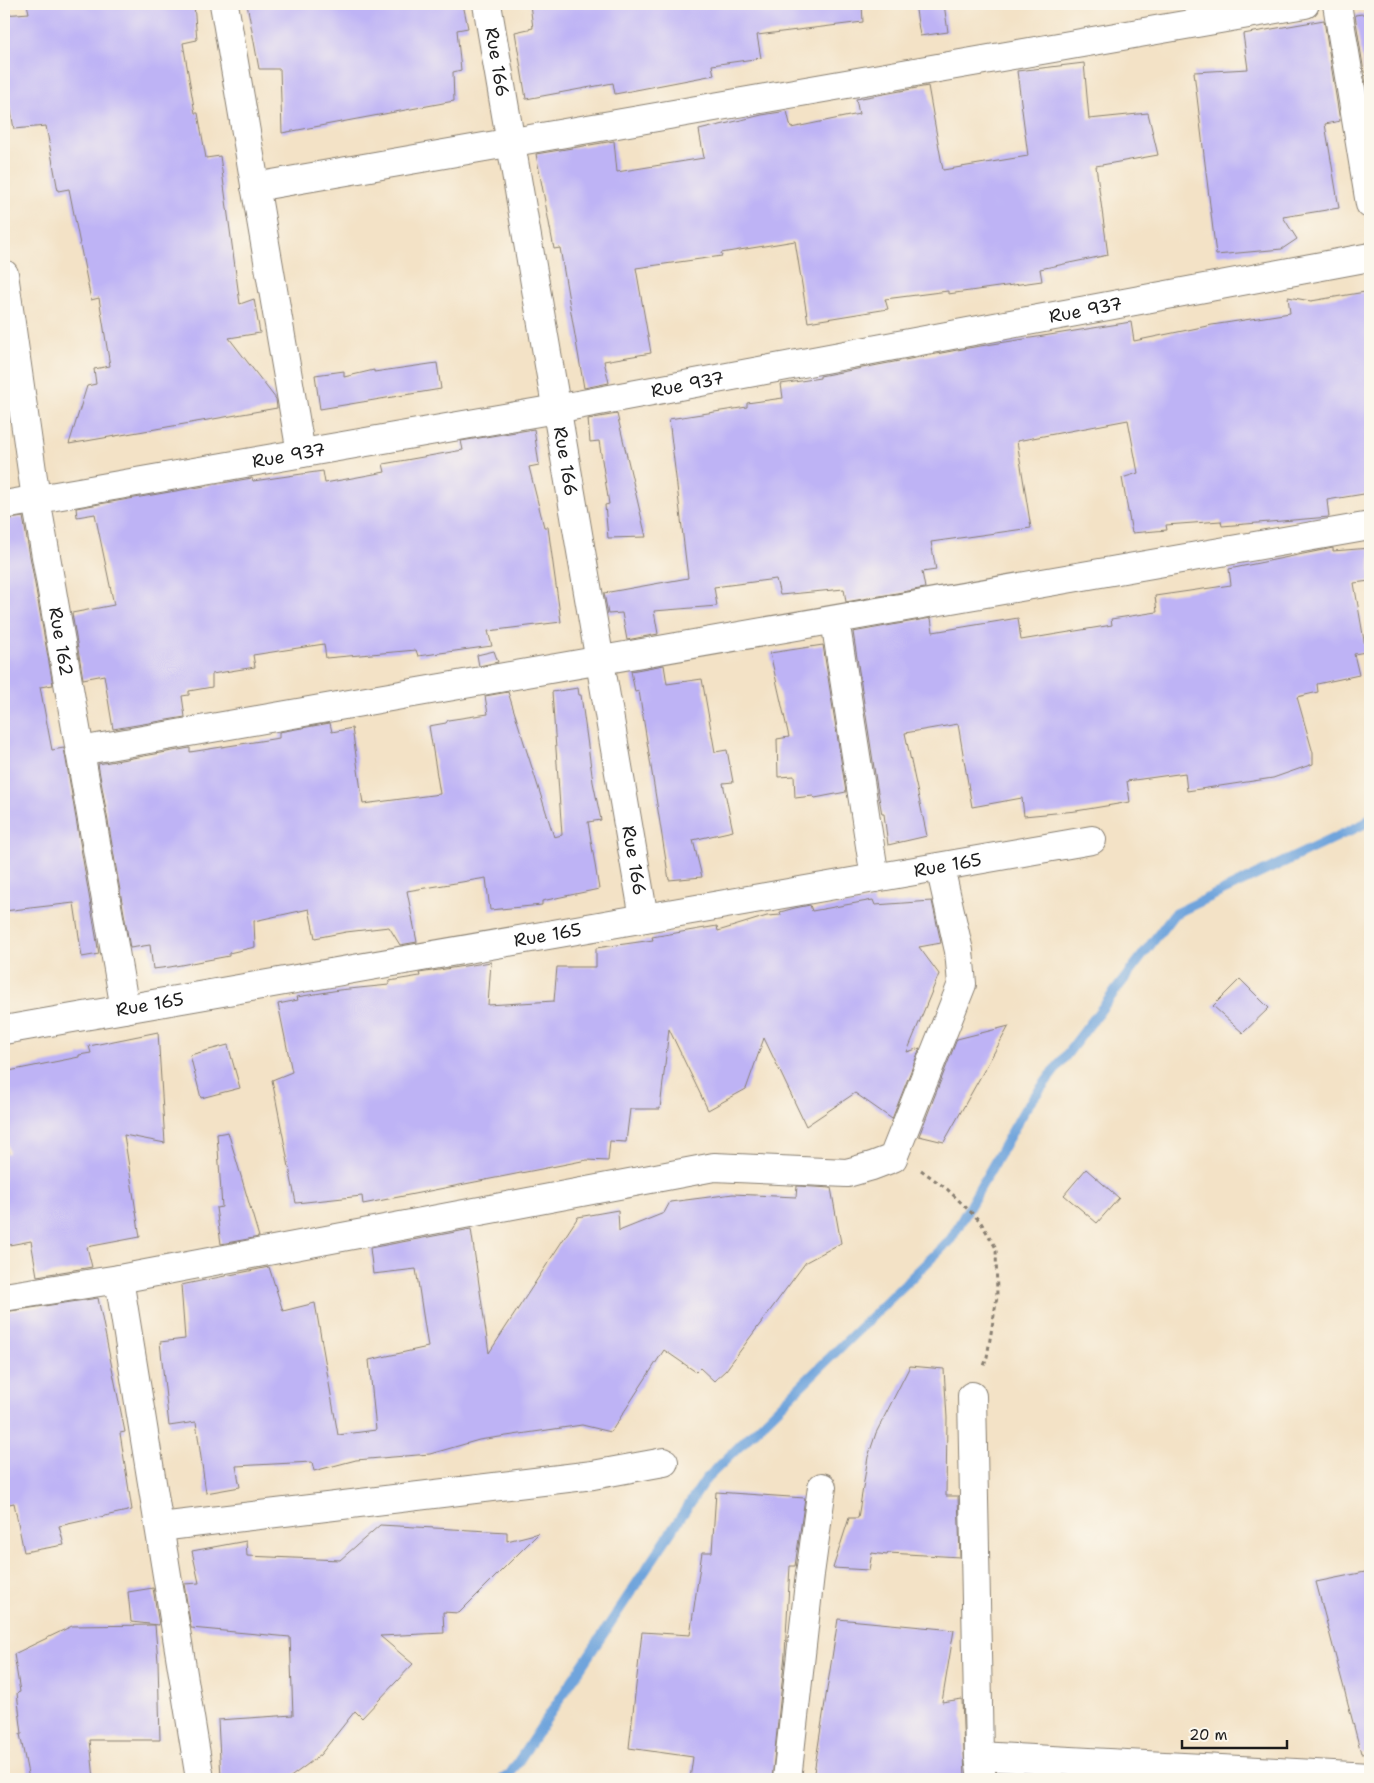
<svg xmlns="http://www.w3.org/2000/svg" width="1374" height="1783" viewBox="0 0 1374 1783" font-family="'Shantell Sans',sans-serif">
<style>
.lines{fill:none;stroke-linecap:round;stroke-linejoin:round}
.stream{stroke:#6fa4dc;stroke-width:10}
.building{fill:#beb3f5}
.minor-casing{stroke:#887f71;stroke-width:30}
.path{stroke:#887f71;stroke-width:3;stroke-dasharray:4 4;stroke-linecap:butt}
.minor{stroke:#fff;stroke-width:28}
.labels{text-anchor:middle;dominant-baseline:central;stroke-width:4.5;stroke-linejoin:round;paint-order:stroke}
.street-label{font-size:18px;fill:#1c1c1c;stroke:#fbf7ec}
</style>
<rect width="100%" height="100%" fill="#fbf7ec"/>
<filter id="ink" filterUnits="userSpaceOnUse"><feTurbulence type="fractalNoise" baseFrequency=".02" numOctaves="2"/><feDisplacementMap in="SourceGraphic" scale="10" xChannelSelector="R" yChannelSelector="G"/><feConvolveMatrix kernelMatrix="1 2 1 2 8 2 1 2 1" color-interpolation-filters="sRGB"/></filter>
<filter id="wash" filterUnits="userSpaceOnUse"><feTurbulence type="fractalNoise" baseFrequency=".0096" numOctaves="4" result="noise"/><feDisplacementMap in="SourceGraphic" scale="20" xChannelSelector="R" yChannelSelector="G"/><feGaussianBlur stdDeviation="1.12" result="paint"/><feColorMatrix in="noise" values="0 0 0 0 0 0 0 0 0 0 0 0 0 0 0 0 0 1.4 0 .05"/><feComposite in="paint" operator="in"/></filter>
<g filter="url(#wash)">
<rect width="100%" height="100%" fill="#f3e2c6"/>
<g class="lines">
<path class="stream" d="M503 1779 510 1774 706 1479 951 1239 1025 1109 1174 914 1366 823 1370 818"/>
</g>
<g id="blocks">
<g class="building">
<path d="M27 4H194L197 40 183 43 195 113H198L206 158 220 156 240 304 254 299 260 333 229 338 276 399 277 408 69 444 87 386 96 384 94 369 110 366 99 298 91 300 69 189 58 191 46 126 14 129 4 72V15L29 13Z"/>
<path d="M247 4H463L468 28 457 30 461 70 453 72 454 101 282 133 280 69H259Z"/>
<path d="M530 4H862L863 22 757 35 761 58 712 65 714 75 615 94 613 83 526 99 515 32 533 28Z"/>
<path d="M915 4H944L948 32 920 36Z"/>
<path d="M1370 13V110L1355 15Z"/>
<path d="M1324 20 1340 121 1325 124 1339 208 1283 217 1297 239 1282 249 1216 255 1194 72 1248 69 1243 34Z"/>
<path d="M1084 63 1089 119 1148 113 1158 155 1096 166 1108 255 1040 269 1042 281 948 294V291L885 299 888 309 808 322 795 241 721 253 722 256 636 268 651 353 604 361 609 383 584 388 560 248 554 249 536 154 614 141 617 172 704 158 699 130 762 115 787 111 791 128 859 114 856 99 928 86 943 170 1028 156 1017 71Z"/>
<path d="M1365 292 1370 327V493L1327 500 1329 517 1222 526 1221 521 1166 525 1167 530 1132 533 1122 478 1138 473 1128 420 1017 441 1031 528 931 542 936 570 922 572 925 588 846 602 844 589 780 595 776 579 714 587 717 606 654 611 658 634 627 640 622 613 608 614 604 593 688 578 669 419 747 407V403L783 398 781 384 820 378V376L968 348 1131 322 1134 341 1212 325 1290 313 1288 297 1311 301Z"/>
<path d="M437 363 441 389 320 409 315 375 344 371V377L374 370V372Z"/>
<path d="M617 414 646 537 608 538 605 505 609 504 599 441 590 442 588 419Z"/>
<path d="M534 429 539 465 529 467 544 527H548L561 622 488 631 492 646 418 656 416 650 326 658 324 644 253 655 255 667 212 674V687L189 691V695L182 696 185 717 113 729 104 675 83 679 72 613 114 605 95 514 77 517 76 508 252 478 253 481 323 471 325 483 385 472 383 464 463 450 461 441Z"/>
<path d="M23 517 53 685 40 687 52 750 64 748 99 954 82 957 74 903 4 911V520Z"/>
<path d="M1333 548V551L1370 548V581L1354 583 1366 652 1354 654 1359 675 1317 684 1318 692 1297 697 1313 753V764L1273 778 1187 791 1185 773 1127 781 1130 802 1076 811 1024 816 1022 798 972 807 958 724 905 733 927 836 888 845 884 814H882L877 787 853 632 931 618 933 632 1018 618 1021 640 1112 625 1111 619 1157 612 1155 596 1231 585 1229 569Z"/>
<path d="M823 645 846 792 815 798 813 796 795 798 794 776 778 777 777 739 789 737 770 653Z"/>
<path d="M494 651 498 662 479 666 477 655Z"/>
<path d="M664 665 667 684 702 679 715 752 727 750 733 782 723 783 733 831 693 840 702 877 669 880 639 691 635 692 631 671Z"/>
<path d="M578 688 579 695H581L593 782 601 820 588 822 599 889 542 901V905L490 910 486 878 407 891 417 942 400 945 389 927 346 932 315 938 309 909 254 921 255 947 229 953V956L170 967 153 969 150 945 130 948 98 764 190 748V752L279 738V732L330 723 332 732 352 728 363 804 440 794 429 726 446 723 448 720 488 714 485 696 508 692 554 837 562 835 552 692Z"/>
<path d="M873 900 875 905 932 901 941 943 919 947 939 974 907 1052 920 1048 892 1119 855 1093 806 1126 764 1038 746 1089 708 1110 669 1029 660 1109H630L626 1142 610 1141 608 1161 587 1160 363 1204 362 1196 296 1203 272 1080 292 1072 278 1004 298 1000 297 997 339 990 389 985V981L420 976 419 973 491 962 488 1005 554 1001 557 967H596V948L653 940 652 937 717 926 718 931 767 916 781 915 780 912 795 908 810 905 812 911Z"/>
<path d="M1240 979 1269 1008 1243 1033 1213 1006Z"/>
<path d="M1009 1026 944 1142 919 1136 957 1039Z"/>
<path d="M158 1032 165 1143 124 1135 140 1237 87 1247 92 1267 37 1276 31 1241 4 1246V1154L9 1153 4 1125V1072L79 1057V1055L91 1053 89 1046Z"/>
<path d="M228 1045 240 1088 201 1098 190 1055Z"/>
<path d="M228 1132 259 1237 221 1244 216 1208 222 1207 217 1134Z"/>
<path d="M1086 1169 1119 1198 1097 1223 1064 1195Z"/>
<path d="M797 1186 831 1188 841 1243 806 1262 726 1370 714 1381 700 1368 696 1372 664 1350 611 1432 582 1425 479 1440 430 1454 356 1460 314 1471 312 1462 236 1466 240 1487 206 1493 196 1422 169 1426 160 1342 185 1339 181 1285 269 1267 283 1311 315 1303 338 1435 376 1430 369 1360 428 1347 416 1269 373 1274 370 1248 471 1229 489 1353 578 1217 618 1210 619 1231 664 1213 670 1202 733 1194 796 1197Z"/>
<path d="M98 1298 125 1432 120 1433 132 1510 59 1526 64 1545 24 1552 14 1503 4 1505V1312Z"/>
<path d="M910 1366 944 1369 947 1418 946 1496H958L960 1557 888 1553 887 1555 872 1553 869 1570 833 1568 849 1518H858L868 1457 876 1433Z"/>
<path d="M716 1492 805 1498 795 1566H790L785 1654 772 1779H690L693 1757 629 1748 642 1632 690 1635 702 1552H712Z"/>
<path d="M380 1525 507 1532V1541L539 1533 459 1613 443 1612 444 1633 380 1636 413 1664 362 1718 355 1711 320 1755 288 1779H221L218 1720 293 1715 290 1637 191 1628 184 1584 199 1583 192 1551 246 1541 247 1556 340 1560Z"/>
<path d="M1370 1571V1752L1361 1753 1316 1582Z"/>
<path d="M153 1588 159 1625 131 1622 128 1592Z"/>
<path d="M838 1619 954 1630 942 1702 962 1699 965 1779H813Z"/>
<path d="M155 1625 158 1661 160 1740H90L94 1779H29L20 1734H22L17 1693 20 1692 14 1654 72 1626Z"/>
</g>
</g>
</g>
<g filter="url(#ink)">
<use href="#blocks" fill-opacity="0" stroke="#887f71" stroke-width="1"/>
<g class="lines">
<defs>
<g id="minor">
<path d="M224 4 301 453"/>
<path id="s1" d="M487 4 644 918"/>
<path d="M1337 4 1370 204"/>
<path d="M255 187 1305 4"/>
<path id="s2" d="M4 274 36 499 125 1009"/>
<path id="s3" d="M4 505 556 409 1370 257"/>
<path d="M835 620 875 878"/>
<path d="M80 751 1370 526"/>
<path id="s4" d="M4 1030 1092 840"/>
<path d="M119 1279 200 1779"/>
<path d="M4 1297 119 1279 714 1167 847 1173 872 1166 893 1158 962 984 959 951 940 867"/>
<path d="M972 1396 979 1756 982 1779"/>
<path d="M160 1527 593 1475 664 1462"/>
<path d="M979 1756 1370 1777"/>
<path d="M787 1779 810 1574 822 1487"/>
</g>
</defs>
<use href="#minor" class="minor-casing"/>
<path class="path" d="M921 1170 947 1189 980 1221 996 1248 997 1297 987 1357 984 1366"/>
<use href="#minor" class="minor"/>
</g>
</g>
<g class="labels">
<g class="street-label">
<text stroke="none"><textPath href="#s1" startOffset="59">Rue 166</textPath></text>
<text stroke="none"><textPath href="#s3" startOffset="1099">Rue 937</textPath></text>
<text stroke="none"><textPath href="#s3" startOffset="694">Rue 937</textPath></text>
<text stroke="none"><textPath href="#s3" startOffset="289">Rue 937</textPath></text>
<text stroke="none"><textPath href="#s1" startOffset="464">Rue 166</textPath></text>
<text stroke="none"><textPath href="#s2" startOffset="372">Rue 162</textPath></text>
<text stroke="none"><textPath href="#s1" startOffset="869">Rue 166</textPath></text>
<text stroke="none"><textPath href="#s4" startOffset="958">Rue 165</textPath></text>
<text stroke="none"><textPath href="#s4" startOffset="552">Rue 165</textPath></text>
<text stroke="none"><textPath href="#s4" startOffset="148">Rue 165</textPath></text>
</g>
</g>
<rect width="1374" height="1783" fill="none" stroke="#fbf7ec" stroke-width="20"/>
<path d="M1182 1740v8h105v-8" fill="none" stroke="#1c1c1c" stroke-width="2.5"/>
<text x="1189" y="1740" font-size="15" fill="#1c1c1c" stroke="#fbf7ec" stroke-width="4" paint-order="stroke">20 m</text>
</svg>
